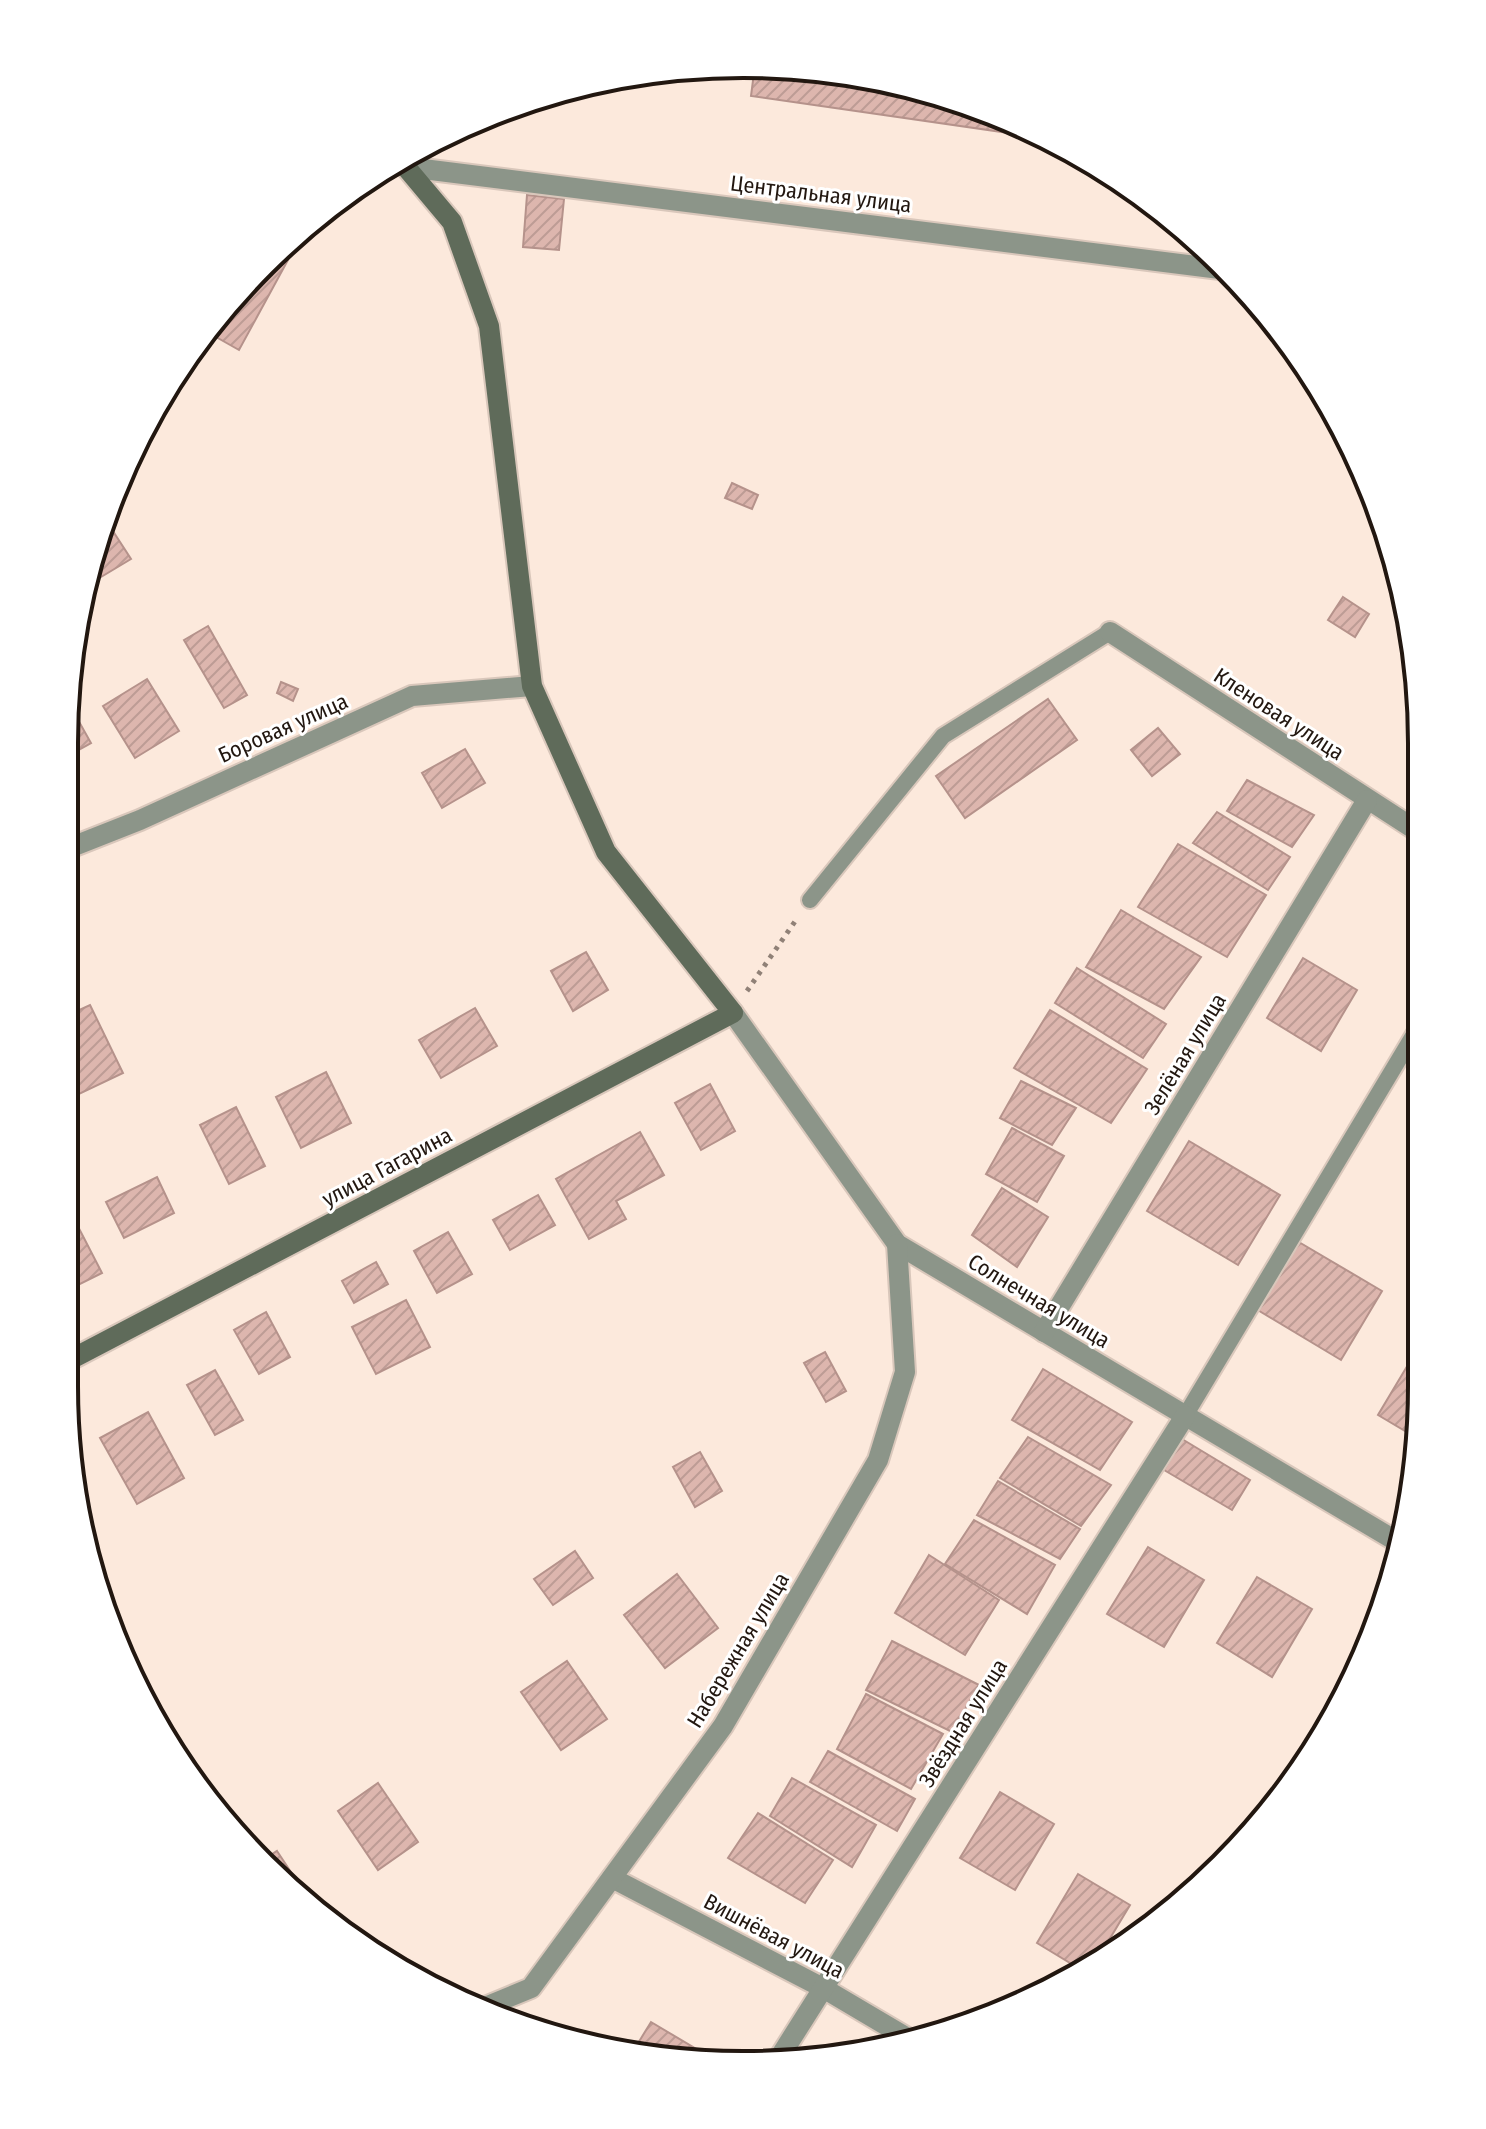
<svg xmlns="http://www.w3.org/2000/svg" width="1486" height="2129" viewBox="0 0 1486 2129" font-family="'Fira Sans Condensed',sans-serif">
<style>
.building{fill:url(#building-hatch);stroke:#b5928b;stroke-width:2}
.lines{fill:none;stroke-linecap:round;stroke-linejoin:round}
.lane-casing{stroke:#d9c7bb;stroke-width:20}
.street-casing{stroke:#d9c7bb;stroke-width:24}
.secondary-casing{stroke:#d9c7bb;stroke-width:24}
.path{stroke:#908177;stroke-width:5;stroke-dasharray:4 6;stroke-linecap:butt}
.lane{stroke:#8c9589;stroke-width:16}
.street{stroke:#8c9589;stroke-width:20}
.secondary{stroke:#5f6b5a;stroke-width:20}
.labels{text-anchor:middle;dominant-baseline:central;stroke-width:6;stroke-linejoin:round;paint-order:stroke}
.street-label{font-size:22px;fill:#221710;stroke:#fff}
.rim{fill:none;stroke:#221710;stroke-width:4}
</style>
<defs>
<pattern id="building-hatch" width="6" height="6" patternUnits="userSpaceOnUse" patternTransform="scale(2)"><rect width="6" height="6" fill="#ddb6ae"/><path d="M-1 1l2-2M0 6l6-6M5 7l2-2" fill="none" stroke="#bd9c95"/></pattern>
</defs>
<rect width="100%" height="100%" fill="#fce9dc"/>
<g class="building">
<path d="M755 65 876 77 1003 116 1010 120 1009 133 751 96Z"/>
<path d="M527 195 564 199 559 250 523 247Z"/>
<path d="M275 253 288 260 239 350 209 333 263 263Z"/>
<path d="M732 483 758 495 752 509 725 498Z"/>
<path d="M109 525 131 559 86 586Z"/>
<path d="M1343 597 1369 614 1355 637 1328 620Z"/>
<path d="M208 626 247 695 224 708 184 640Z"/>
<path d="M147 679 179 731 135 758 103 706Z"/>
<path d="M281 682 298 689 293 701 277 693Z"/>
<path d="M1048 699 1077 740 965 818 936 776Z"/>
<path d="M68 702 91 743 64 758V743Z"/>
<path d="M1158 728 1180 754 1152 776 1131 750Z"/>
<path d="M465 749 485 783 442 808 422 773Z"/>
<path d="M1247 780 1314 815 1292 847 1227 811Z"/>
<path d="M1217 812 1290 857 1268 890 1193 843Z"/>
<path d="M1178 844 1266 895 1227 957 1138 907Z"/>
<path d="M1121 910 1201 957 1164 1009 1086 967Z"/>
<path d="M586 952 608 990 573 1011 551 971Z"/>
<path d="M1303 958 1357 990 1321 1051 1267 1018Z"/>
<path d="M1077 968 1166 1024 1143 1058 1055 1003Z"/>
<path d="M90 1005 123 1073 79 1094 64 1062V1017Z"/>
<path d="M475 1008 497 1046 441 1078 419 1040Z"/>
<path d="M1050 1010 1147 1069 1111 1123 1014 1068Z"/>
<path d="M326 1072 351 1123 301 1148 276 1097Z"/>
<path d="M1021 1081 1076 1108 1052 1145 1000 1118Z"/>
<path d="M710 1084 735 1131 701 1150 675 1103Z"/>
<path d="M236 1107 265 1166 229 1184 200 1125Z"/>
<path d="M1012 1128 1064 1156 1037 1202 986 1174Z"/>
<path d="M640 1132 664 1175 616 1201 626 1219 589 1239 556 1179Z"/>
<path d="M1189 1141 1280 1195 1238 1265 1147 1211Z"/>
<path d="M157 1177 174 1213 124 1238 106 1202Z"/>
<path d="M1002 1188 1048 1217 1017 1267 972 1235Z"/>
<path d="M538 1195 555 1225 510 1250 493 1220Z"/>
<path d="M71 1213 102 1273 64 1292V1217Z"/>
<path d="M448 1232 472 1274 437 1293 414 1251Z"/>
<path d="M1292 1238 1382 1291 1341 1360 1251 1306Z"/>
<path d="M376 1262 388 1284 354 1303 342 1281Z"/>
<path d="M406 1300 430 1347 376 1374 352 1327Z"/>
<path d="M266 1312 290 1357 259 1374 234 1330Z"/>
<path d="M1418 1348 1422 1350V1386L1417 1438 1378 1415Z"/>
<path d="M825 1352 846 1391 826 1402 804 1363Z"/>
<path d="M1043 1369 1132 1422 1100 1470 1012 1420Z"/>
<path d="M215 1370 243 1420 215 1435 187 1385Z"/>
<path d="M148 1412 184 1478 137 1504 100 1438Z"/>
<path d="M1028 1437 1111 1485 1081 1526 1000 1478Z"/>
<path d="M1182 1439 1250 1480 1232 1510 1164 1470Z"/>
<path d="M700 1452 722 1491 695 1507 673 1467Z"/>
<path d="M998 1481 1080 1529 1060 1559 977 1515Z"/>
<path d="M974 1520 1055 1565 1027 1614 945 1564Z"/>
<path d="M1148 1547 1204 1580 1164 1647 1107 1614Z"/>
<path d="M575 1551 593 1578 553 1605 534 1579Z"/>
<path d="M929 1555 999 1600 965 1655 895 1613Z"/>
<path d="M677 1574 718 1628 665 1668 624 1615Z"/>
<path d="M1257 1577 1312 1609 1272 1677 1217 1643Z"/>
<path d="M892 1641 979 1685 952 1732 866 1690Z"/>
<path d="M567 1661 607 1719 561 1750 521 1692Z"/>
<path d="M866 1694 943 1734 911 1789 837 1749Z"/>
<path d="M828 1751 915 1799 897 1831 810 1782Z"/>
<path d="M792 1778 876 1825 852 1867 770 1816Z"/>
<path d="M378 1783 418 1842 378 1870 338 1811Z"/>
<path d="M1000 1792 1054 1824 1015 1890 960 1858Z"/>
<path d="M758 1813 833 1860 805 1903 728 1858Z"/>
<path d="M277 1851 316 1910 296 1897 263 1860Z"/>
<path d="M1078 1874 1130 1905 1100 1955 1080 1969 1037 1943Z"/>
<path d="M651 2022 708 2056 707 2058 655 2059 632 2053Z"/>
</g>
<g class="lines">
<defs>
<g id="lane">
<path d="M810 900 943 736 1110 632"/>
<path d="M1185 1416 1422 1021"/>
<path d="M1305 1766 1310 1758"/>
</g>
<g id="street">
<path d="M407 167 1228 270"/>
<path d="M1110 632 1422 834"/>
<path d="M64 850 140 820 412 696 532 686"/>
<path d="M733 1013 897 1244 1401 1544"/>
<path d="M1044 1332 1367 800"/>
<path d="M612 1878 823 1988 911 2040"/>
<path d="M478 2010 531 1988 723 1726 878 1460 905 1372 897 1244"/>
<path d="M781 2055 1185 1416"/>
</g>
<path id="secondary" d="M64 1363 733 1013 606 852 532 686 489 326 452 222 400 160"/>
</defs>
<use href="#lane" class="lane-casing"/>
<use href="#street" class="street-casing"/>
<use href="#secondary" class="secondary-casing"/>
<path class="path" d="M747 991 796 920"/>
<use href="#lane" class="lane"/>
<use href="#street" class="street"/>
<use href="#secondary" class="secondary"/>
</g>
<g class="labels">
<g class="street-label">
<text transform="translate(821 194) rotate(7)">Центральная улица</text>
<text transform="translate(1279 714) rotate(33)">Кленовая улица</text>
<text transform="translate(283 728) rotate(-24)">Боровая улица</text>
<text transform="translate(1185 1054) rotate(-59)">Зелёная улица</text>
<text transform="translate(387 1167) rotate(-28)">улица Гагарина</text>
<text transform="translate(1039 1301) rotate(31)">Солнечная улица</text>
<text transform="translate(738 1650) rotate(-59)">Набережная улица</text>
<text transform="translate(963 1723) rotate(-58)">Звёздная улица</text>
<text transform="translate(774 1936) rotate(28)">Вишнёвая улица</text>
</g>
</g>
<path d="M0 0H1486V2129H0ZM743 78H743A665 665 0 0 1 1408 743V1386A665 665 0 0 1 743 2051H743A665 665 0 0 1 78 1386V743A665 665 0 0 1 743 78Z" fill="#fff" fill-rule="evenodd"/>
<path class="rim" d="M743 78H743A665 665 0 0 1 1408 743V1386A665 665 0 0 1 743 2051H743A665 665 0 0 1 78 1386V743A665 665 0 0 1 743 78Z"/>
</svg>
